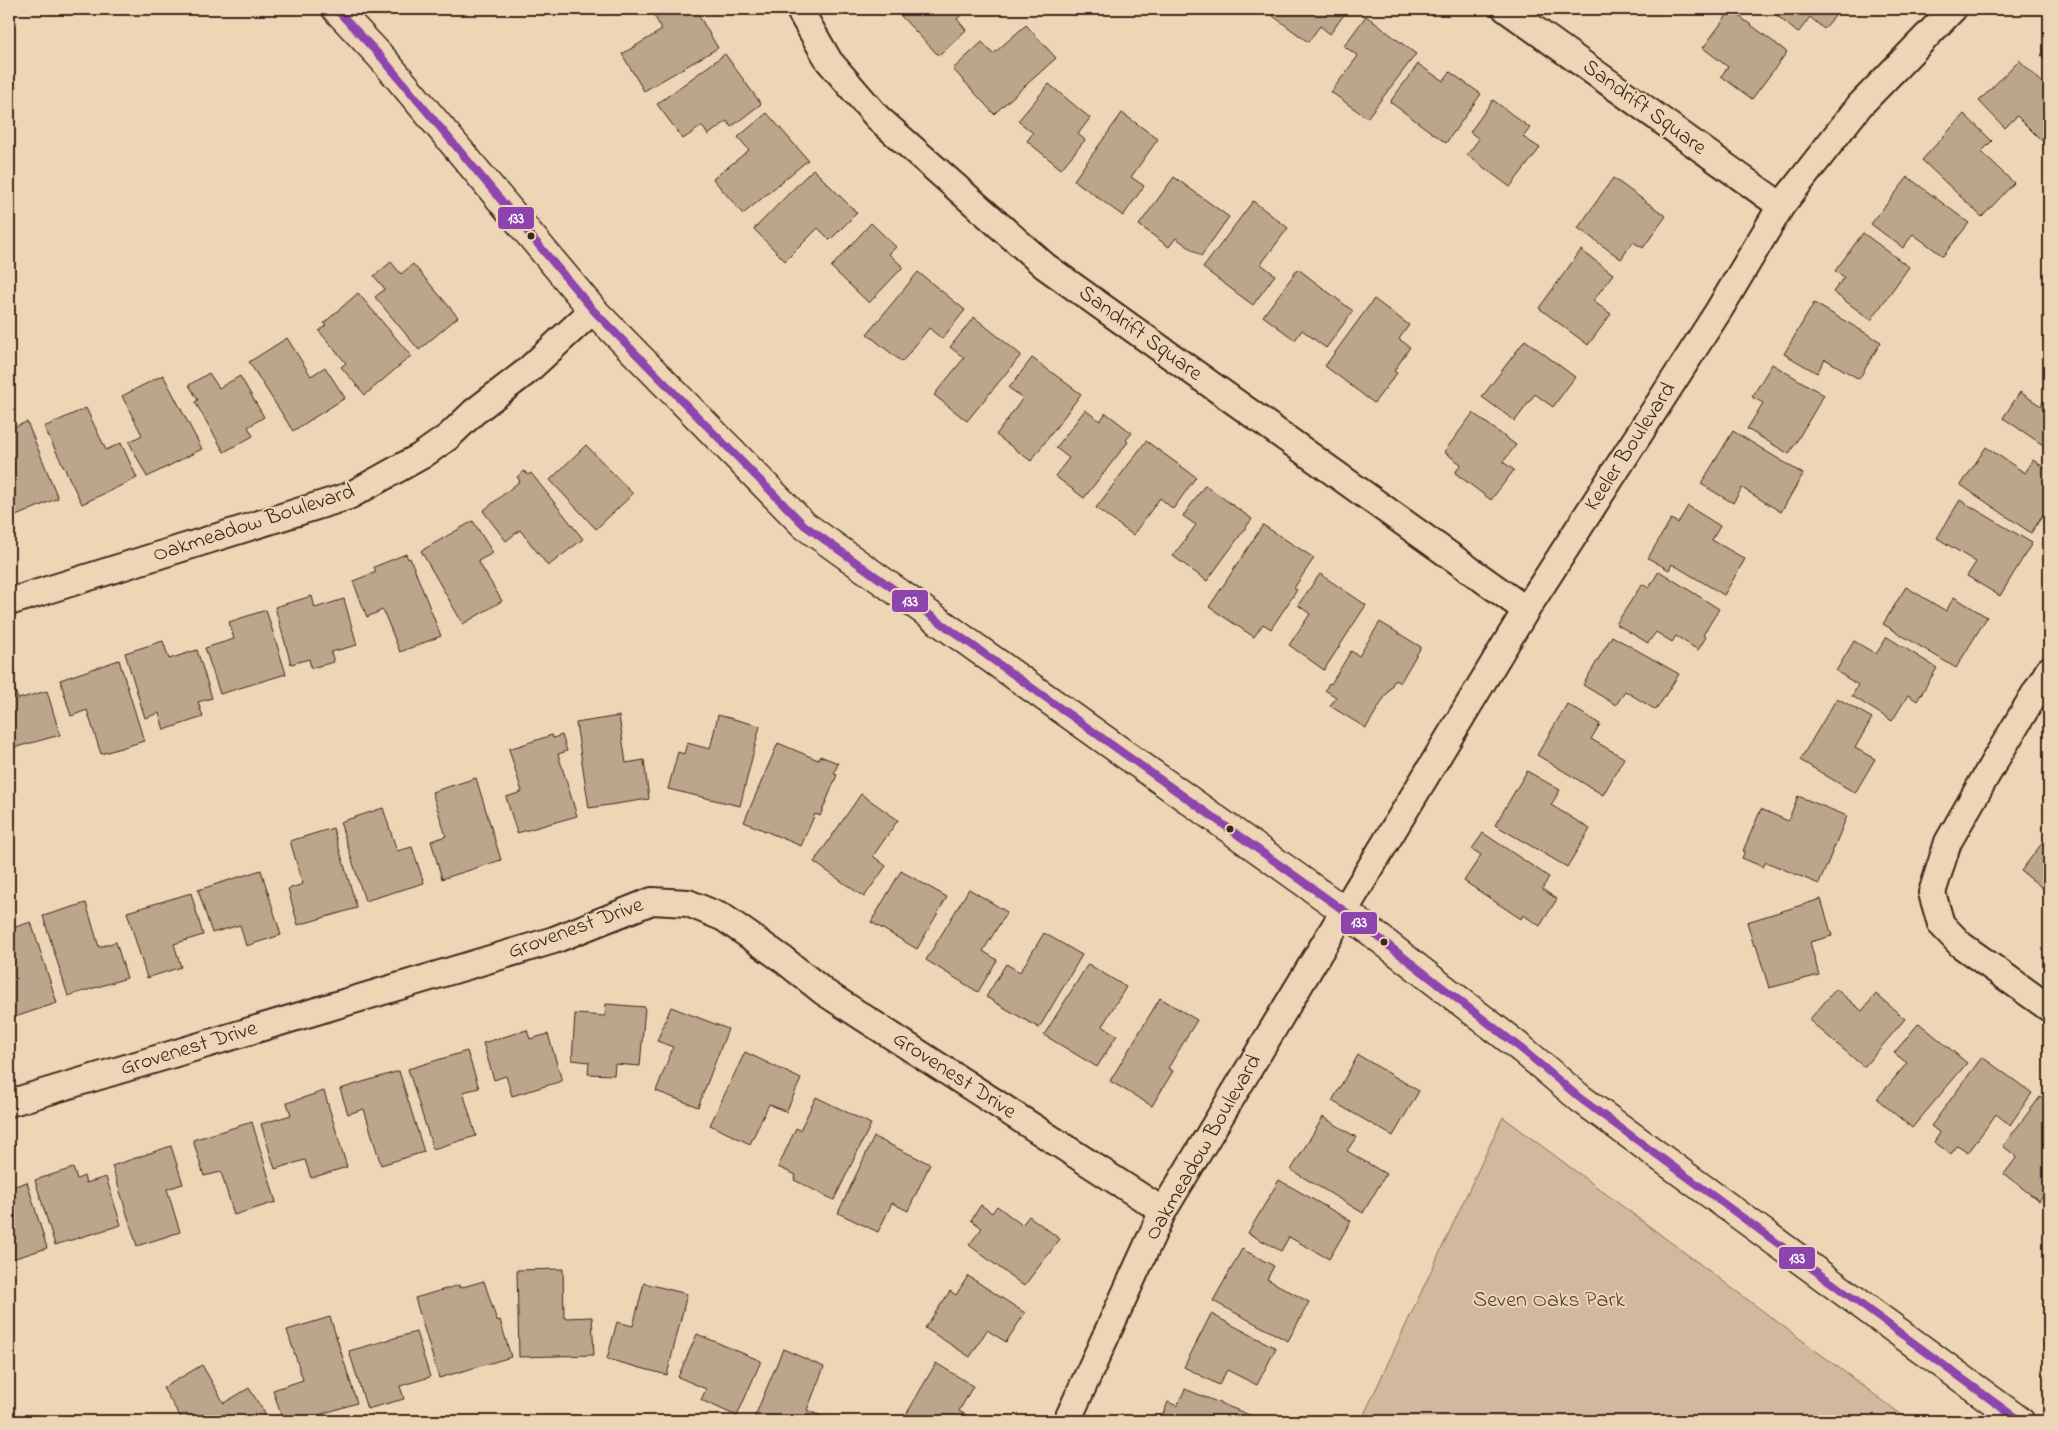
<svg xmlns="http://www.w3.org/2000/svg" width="2058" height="1430" viewBox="0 0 2058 1430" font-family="'Indie Flower',sans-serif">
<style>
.green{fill:#d0b99c;stroke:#86725d}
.building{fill:#bba68b;stroke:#3b2a1e}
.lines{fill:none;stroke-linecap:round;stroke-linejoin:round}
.minor-casing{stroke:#3b2a1e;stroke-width:30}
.secondary-casing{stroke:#3b2a1e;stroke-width:31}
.minor{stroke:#edd5b5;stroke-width:26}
.secondary{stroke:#edd5b5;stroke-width:28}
.bus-1-casing{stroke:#edd5b5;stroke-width:11}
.bus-1{stroke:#8e44ad;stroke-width:8}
.bus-dot{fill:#3b2a1e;stroke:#edd5b5;stroke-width:2}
.labels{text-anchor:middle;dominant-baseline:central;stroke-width:4;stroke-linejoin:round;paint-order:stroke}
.street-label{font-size:22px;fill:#3b2a1e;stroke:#edd5b5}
.park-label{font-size:22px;fill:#513f31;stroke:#edd5b5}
.line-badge{stroke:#edd5b5;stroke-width:2}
.badge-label{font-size:14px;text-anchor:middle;font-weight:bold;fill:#fff}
</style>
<rect width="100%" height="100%" fill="#edd5b5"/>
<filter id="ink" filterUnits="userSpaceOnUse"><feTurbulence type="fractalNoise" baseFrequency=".02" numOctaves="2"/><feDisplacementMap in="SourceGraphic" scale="10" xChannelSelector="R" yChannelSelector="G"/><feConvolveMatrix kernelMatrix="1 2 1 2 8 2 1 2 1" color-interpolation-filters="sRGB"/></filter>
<g filter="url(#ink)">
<path class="green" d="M1503 1117 1910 1421H1361Z"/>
<g class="building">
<path d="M597 9H611L601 15Z"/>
<path d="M665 9H695L718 48 644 91 622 54 662 30 654 15Z"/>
<path d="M902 9H968L957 19 966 30 939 56 898 13Z"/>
<path d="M1266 9H1348L1330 34 1320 26 1308 42 1265 10Z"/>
<path d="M1769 9H1830L1828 11 1835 16 1824 29 1810 17 1798 33Z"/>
<path d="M1731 10 1787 52 1752 99 1721 76 1728 67 1703 48Z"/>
<path d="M1366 16 1416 54 1367 118 1331 92 1358 56 1344 46Z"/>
<path d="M1026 25 1056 58 994 114 953 69 982 42 993 54Z"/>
<path d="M2049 48V64L2041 55Z"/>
<path d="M725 54 761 104 731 127 727 121 708 135 702 126 683 139 657 104Z"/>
<path d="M2019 60 2049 89V136L2043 142 2017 116 2005 128 1979 101Z"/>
<path d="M1418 64 1443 81 1450 72 1481 94 1446 143 1390 102Z"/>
<path d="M1049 84 1090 118 1078 134 1085 140 1061 169 1027 141 1033 133 1018 121Z"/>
<path d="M1493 100 1530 128 1523 137 1540 148 1510 187 1467 155 1479 139 1470 132Z"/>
<path d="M767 113 808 160 743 214 713 179 749 150 738 137Z"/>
<path d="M1122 113 1158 139 1131 177 1144 186 1123 216 1074 180Z"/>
<path d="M1964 114 1992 141 1981 152 2014 183 1982 217 1922 160Z"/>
<path d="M813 169 857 213 830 240 818 228 785 261 754 229Z"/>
<path d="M1174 177 1229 217 1201 256 1176 238 1169 247 1139 225Z"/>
<path d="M1908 177 1969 223 1943 256 1913 234 1903 248 1871 224Z"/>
<path d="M1613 178 1666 216 1643 248 1633 242 1621 259 1578 228Z"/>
<path d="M1253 201 1288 228 1261 264 1275 275 1253 305 1203 268Z"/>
<path d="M871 223 896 247 889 254 903 267 869 303 831 267Z"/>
<path d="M1863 233 1909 267 1871 320 1833 292 1844 277 1835 271Z"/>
<path d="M1581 250 1613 274 1593 301 1611 314 1588 345 1539 308Z"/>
<path d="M391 262 401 274 413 264 458 317 419 350 375 297 385 289 374 276Z"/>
<path d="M1298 269 1353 311 1326 348 1302 330 1295 340 1263 316Z"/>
<path d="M918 272 965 310 942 339 929 328 902 362 867 334Z"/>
<path d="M358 293 411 356 365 395 341 367 346 363 319 331 326 325 324 323Z"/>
<path d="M1374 299 1409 325 1399 339 1410 347 1394 371 1397 373 1374 403 1325 366Z"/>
<path d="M1814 303 1881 342 1859 379 1825 359 1817 373 1784 354Z"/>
<path d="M974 317 1021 355 967 421 934 395 964 358 950 347Z"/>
<path d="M287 338 311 376 325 367 345 398 293 431 249 362Z"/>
<path d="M1525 340 1575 377 1553 407 1535 394 1515 421 1482 397Z"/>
<path d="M1032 358 1081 394 1031 461 996 435 1023 398 1009 388Z"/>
<path d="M1772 364 1824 395 1789 454 1747 429 1763 403 1752 397Z"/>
<path d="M209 373 219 388 240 376 264 417 248 427 253 436 224 452 195 402 198 400 189 385Z"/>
<path d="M163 375 202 449 147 477 129 442 142 435 122 396Z"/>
<path d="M2020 392 2041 406 2049 393V449L2003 418Z"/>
<path d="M86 408 106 450 121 443 137 478 82 504 44 427Z"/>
<path d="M1085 410 1100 421 1106 413 1132 433 1126 440 1128 442 1084 498 1055 476 1069 458 1056 448Z"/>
<path d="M1473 413 1516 445 1503 462 1514 470 1491 500 1455 473 1461 464 1444 452Z"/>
<path d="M27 422 58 498 9 519V429Z"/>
<path d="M1733 431 1803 474 1781 512 1742 488 1733 503 1701 484Z"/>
<path d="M1146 441 1196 477 1173 509 1160 498 1133 535 1096 508Z"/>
<path d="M586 445 633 494 596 529 550 480Z"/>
<path d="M1986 447 2025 473 2033 460 2049 471V506L2031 533 1961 485Z"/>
<path d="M524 471 528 475 531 473 583 539 548 566 520 530 506 541 483 511 520 481 517 477Z"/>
<path d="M1205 485 1252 519 1207 581 1173 556 1196 525 1183 516Z"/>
<path d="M1960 500 2032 543 2000 596 1967 576 1976 562 1937 538Z"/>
<path d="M1688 506 1720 526 1712 540 1745 559 1724 595 1672 564 1669 570 1648 558 1671 519 1678 523Z"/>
<path d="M473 521 493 553 478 561 502 601 463 624 421 551Z"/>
<path d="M1263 525 1314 558 1294 588 1297 590 1271 629 1263 624 1254 637 1209 607Z"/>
<path d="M406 554 408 559 410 558 441 636 400 652 383 610 367 617 353 581 376 572 374 567Z"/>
<path d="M1659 571 1719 609 1703 635 1706 637 1698 650 1676 636 1672 642 1656 632 1648 643 1616 624 1642 584 1649 588Z"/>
<path d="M1320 574 1366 605 1324 670 1289 645 1310 614 1298 605Z"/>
<path d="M1906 587 1946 611 1954 597 1987 617 1956 668 1883 624Z"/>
<path d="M312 596 315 608 344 599 357 645 331 652 334 662 311 668 309 659 291 664 275 607Z"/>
<path d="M266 610 286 674 220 694 205 648 234 639 229 622Z"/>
<path d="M1380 622 1421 647 1400 683 1395 680 1366 728 1330 706 1336 697 1325 690 1329 683 1331 684 1351 651 1359 656Z"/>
<path d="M1612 636 1679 674 1656 710 1625 691 1616 705 1583 685Z"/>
<path d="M1887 637 1937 668 1917 701 1908 695 1892 721 1852 696 1858 685 1836 671 1854 641 1876 654Z"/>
<path d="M163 641 169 659 197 650 212 698 198 702 203 717 164 730 159 713 145 718 125 653Z"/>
<path d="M119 660 144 741 101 754 87 710 71 716 60 680Z"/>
<path d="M14 688 18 699 47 691 60 735 9 749V689Z"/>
<path d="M1837 698 1872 718 1855 748 1875 759 1855 793 1800 760Z"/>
<path d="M1567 704 1600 724 1591 739 1624 758 1603 795 1537 755Z"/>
<path d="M718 715 760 726 740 806 668 789 678 752 684 754 687 743 710 749Z"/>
<path d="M619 716 626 763 644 760 649 799 589 808 576 723Z"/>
<path d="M552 735 553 738 562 735 567 751 558 754 577 816 517 833 506 797 522 792 509 749Z"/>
<path d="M778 743 818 760 820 756 838 763 834 774 837 775 820 816 815 814 801 846 744 822Z"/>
<path d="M1527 771 1560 790 1551 805 1590 829 1567 867 1495 825Z"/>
<path d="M476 778 501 860 442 879 431 841 446 836 432 792Z"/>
<path d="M861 794 898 820 873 856 886 866 864 897 814 862Z"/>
<path d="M1798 796 1847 816 1819 884 1766 862 1763 867 1742 858 1745 851H1743L1761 809 1788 821Z"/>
<path d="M383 808 397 851 412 847 424 883 365 901 340 822Z"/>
<path d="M333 828 357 908 298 925 288 889 303 884 290 841Z"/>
<path d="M1483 833 1549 877 1542 889 1557 899 1540 926 1523 915 1521 919 1464 881 1481 855 1472 849Z"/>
<path d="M2049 834V893L2021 871Z"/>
<path d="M261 870 281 935 246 946 240 925 212 933 198 890Z"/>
<path d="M901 871 947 897 917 949 871 922Z"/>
<path d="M969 889 1007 912 983 951 997 960 978 992 926 960Z"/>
<path d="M191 893 203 935 174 944 181 967 147 978 127 912Z"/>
<path d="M1821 899 1832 936 1810 942 1819 975 1769 988 1756 945 1754 946 1747 922Z"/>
<path d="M86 903 99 947 116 942 127 978 68 996 43 916Z"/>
<path d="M31 922 57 1003 9 1019V929Z"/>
<path d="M1044 933 1082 955 1039 1028 986 997 1006 964 1020 972Z"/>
<path d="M1088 964 1126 987 1102 1026 1117 1035 1097 1067 1044 1035Z"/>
<path d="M1836 989 1862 1011 1876 994 1905 1019 1864 1067 1809 1020Z"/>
<path d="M1160 998 1197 1020 1168 1068 1173 1071 1152 1106 1110 1081Z"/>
<path d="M606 1004 645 1007 640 1066 615 1064 614 1075 588 1074 589 1062 572 1060 575 1014 605 1016Z"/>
<path d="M671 1007 728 1029 698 1107 656 1091 673 1047 657 1041Z"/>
<path d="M1919 1023 1967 1063 1912 1128 1877 1099 1907 1063 1894 1053Z"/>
<path d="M527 1030 530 1039 548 1034 562 1081 512 1096 506 1076 494 1080 483 1043Z"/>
<path d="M467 1051 479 1088 463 1092 476 1136 433 1149 408 1069Z"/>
<path d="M745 1052 801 1079 786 1112 769 1104 750 1144 710 1125Z"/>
<path d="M1358 1055 1419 1091 1393 1136 1332 1101Z"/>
<path d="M1982 1057 2032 1093 2010 1125 1996 1114 1968 1153 1957 1146 1951 1154 1934 1142 1940 1133 1931 1126Z"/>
<path d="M399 1071 424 1152 381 1165 364 1109 348 1114 340 1089Z"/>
<path d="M324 1091 347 1167 311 1178 305 1160 275 1169 261 1124 291 1115 287 1103Z"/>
<path d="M816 1097 871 1124 834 1200 794 1180 796 1175 778 1167 796 1128 800 1130Z"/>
<path d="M2040 1097 2049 1104V1188L2039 1201 2004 1174 2017 1157 2003 1146Z"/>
<path d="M1323 1117 1356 1137 1347 1151 1386 1174 1363 1213 1291 1170Z"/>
<path d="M252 1122 276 1202 234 1215 221 1172 204 1176 193 1140Z"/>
<path d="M874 1137 930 1164 908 1211 892 1203 878 1232 838 1213Z"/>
<path d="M171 1146 183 1184 167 1189 180 1232 137 1246 112 1166Z"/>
<path d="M73 1168 77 1179 84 1176 86 1183 106 1177 121 1225 55 1245 35 1180Z"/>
<path d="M1279 1180 1351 1221 1329 1259 1289 1237 1281 1251 1248 1233Z"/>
<path d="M27 1182 47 1248 9 1260V1188Z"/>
<path d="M981 1205 992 1213 997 1206 1022 1225 1029 1216 1060 1239 1024 1286 969 1245 982 1228 971 1220Z"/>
<path d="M1242 1249 1274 1266 1267 1279 1309 1302 1288 1341 1213 1301Z"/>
<path d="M563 1269 564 1318 592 1317 594 1355 519 1357 517 1270Z"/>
<path d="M968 1276 1025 1313 1006 1342 987 1330 970 1357 925 1328 950 1291 956 1295Z"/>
<path d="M484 1281 497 1321 500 1320 511 1357 439 1378 415 1298 459 1285V1288Z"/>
<path d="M644 1283 687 1294 667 1375 607 1359 617 1322 633 1326Z"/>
<path d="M1211 1314 1276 1348 1257 1385 1227 1370 1219 1385 1184 1367Z"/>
<path d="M330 1317 357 1403 299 1421H283L273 1390 303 1380 287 1330Z"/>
<path d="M416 1332 430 1377 400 1386 404 1399 367 1409 349 1351Z"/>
<path d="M697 1334 761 1361 737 1416 701 1400 706 1389 678 1377Z"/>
<path d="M783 1349 824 1367 807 1410 821 1416 819 1421H753Z"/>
<path d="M936 1363 973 1386 959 1411 977 1421H905L903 1420Z"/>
<path d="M202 1365 224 1403 249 1388 269 1420 183 1421 163 1388Z"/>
<path d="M1185 1389 1252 1416 1250 1421H1160L1168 1402 1177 1406Z"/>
</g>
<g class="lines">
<defs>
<g id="minor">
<path d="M799 9 829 61 878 118 1045 266 1526 610"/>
<path d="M1506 9 1781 206"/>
<path d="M9 602 349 496 421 456 448 437 474 412 526 372 593 310"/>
<path d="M2049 670 1994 762 1948 842 1932 893 1941 924 1961 945 2049 1008"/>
<path d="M9 1103 554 940 652 901 688 903 724 918 784 960 824 992 1163 1211"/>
<path d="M1067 1421 1163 1211 1526 610 1719 310 1781 206 1860 105 1953 9"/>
</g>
<path id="secondary" d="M336 9 382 58 593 310 804 525 1343 910 1523 1050 1581 1099 2020 1421"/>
</defs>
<use href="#minor" class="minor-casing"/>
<use href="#secondary" class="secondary-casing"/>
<use href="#minor" class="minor"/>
<use href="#secondary" class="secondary"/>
<defs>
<path id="bus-1" d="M336 9 382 58 593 310 804 525 1343 910 1523 1050 1581 1099 2020 1421"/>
</defs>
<use href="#bus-1" class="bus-1-casing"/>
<use href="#bus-1" class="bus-1"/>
</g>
</g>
<g class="bus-dot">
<circle cx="531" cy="236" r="4.5"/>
<circle cx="1230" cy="829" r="4.5"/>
<circle cx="1384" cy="942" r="4.5"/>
</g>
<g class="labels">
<g class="street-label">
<text transform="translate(1644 108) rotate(36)">Sandrift Square</text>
<text transform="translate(1140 334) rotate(36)">Sandrift Square</text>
<text transform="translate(1631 447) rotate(-57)">Keeler Boulevard</text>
<text transform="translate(254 524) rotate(-18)">Oakmeadow Boulevard</text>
<text transform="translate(576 929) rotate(-20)">Grovenest Drive</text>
<text transform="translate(189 1049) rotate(-17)">Grovenest Drive</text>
<text transform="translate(954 1076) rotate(33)">Grovenest Drive</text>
<text transform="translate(1204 1148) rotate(-60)">Oakmeadow Boulevard</text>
</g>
<g class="park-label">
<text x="1549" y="1301">Seven Oaks Park</text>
</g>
</g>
<g class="line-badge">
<rect x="497" y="206" width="38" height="24" rx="5" fill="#8e44ad"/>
<rect x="891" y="589" width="38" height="24" rx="5" fill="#8e44ad"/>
<rect x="1340" y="911" width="38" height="24" rx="5" fill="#8e44ad"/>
<rect x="1778" y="1246" width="38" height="24" rx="5" fill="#8e44ad"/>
</g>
<g class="badge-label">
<text x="516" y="223">133</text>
<text x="910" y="606">133</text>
<text x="1359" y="927">133</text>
<text x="1797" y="1263">133</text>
</g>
<rect width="2058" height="1430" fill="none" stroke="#edd5b5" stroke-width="30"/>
<rect x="15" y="15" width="2028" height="1400" fill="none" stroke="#3b2a1e" stroke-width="2" filter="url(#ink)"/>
</svg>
